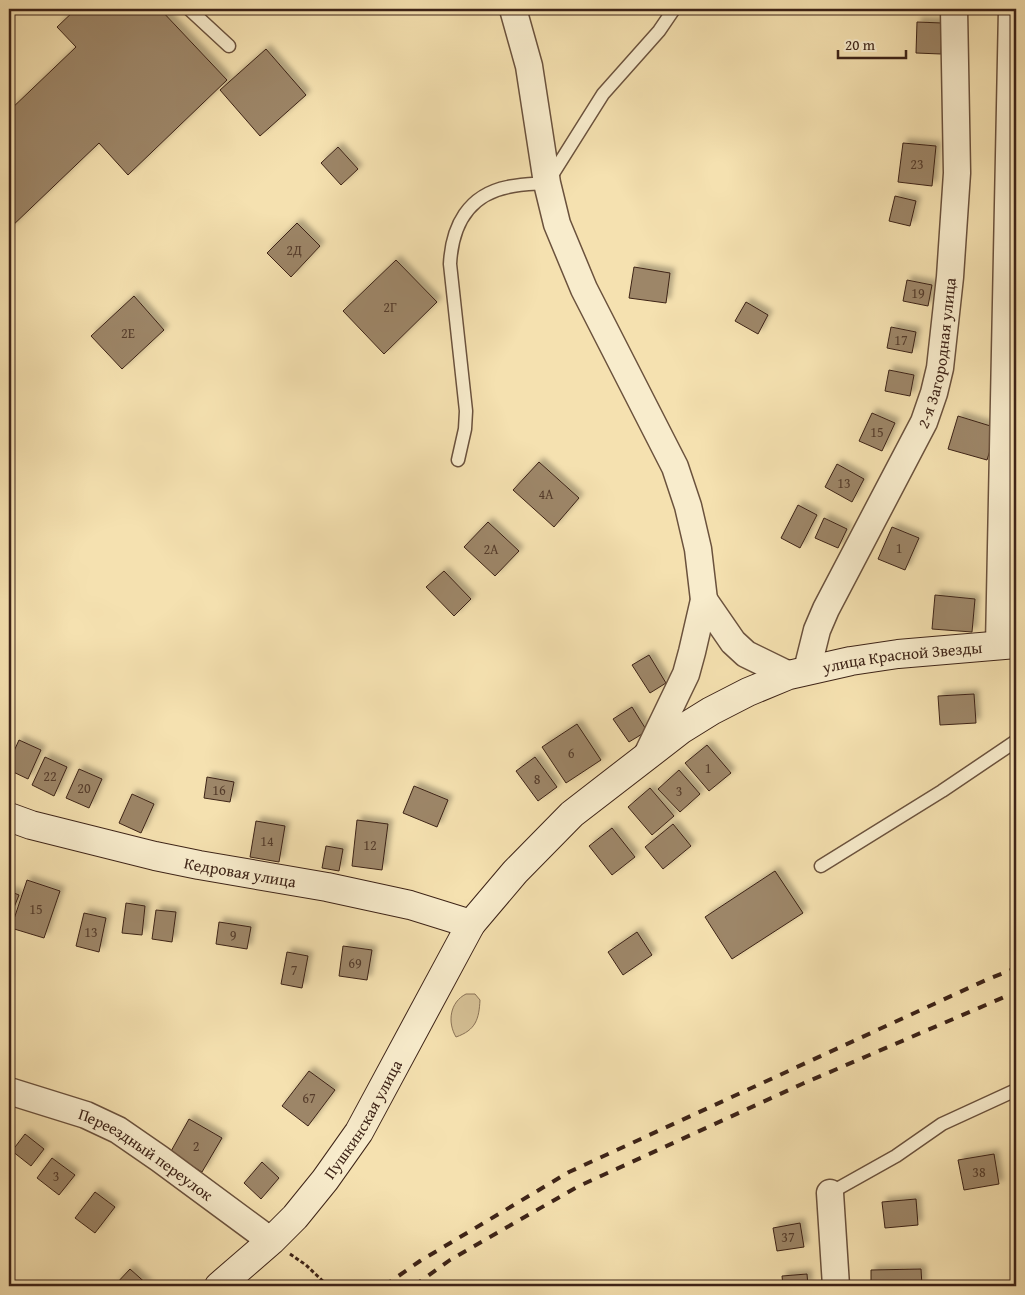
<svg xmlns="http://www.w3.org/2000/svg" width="1025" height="1295" viewBox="0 0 1025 1295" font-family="'Gentium Book Plus',serif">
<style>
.green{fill:#d6c196;stroke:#8a7256}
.building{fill:#9d8667;stroke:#3d2317;filter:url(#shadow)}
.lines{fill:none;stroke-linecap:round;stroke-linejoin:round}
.lane-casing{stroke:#6b523d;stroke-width:15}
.street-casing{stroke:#6b523d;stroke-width:29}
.secondary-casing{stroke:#3d2317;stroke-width:30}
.path{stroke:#3d2317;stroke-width:3;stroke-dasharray:4 2.5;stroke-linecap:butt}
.lane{stroke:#f8eccc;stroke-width:12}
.street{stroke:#f8eccc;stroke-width:26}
.secondary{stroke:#f8eccc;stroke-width:28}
.rail{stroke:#3d2317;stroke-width:4;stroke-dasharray:9 9;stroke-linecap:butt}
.labels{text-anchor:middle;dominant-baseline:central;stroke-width:4;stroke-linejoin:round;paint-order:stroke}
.number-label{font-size:14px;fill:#553c2b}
.street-label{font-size:16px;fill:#3d2317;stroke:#f8eccc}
</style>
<defs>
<filter id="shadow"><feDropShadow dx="4.5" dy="-4.5" stdDeviation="2.5" flood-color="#0004"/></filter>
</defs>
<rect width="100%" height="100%" fill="#f5e1b0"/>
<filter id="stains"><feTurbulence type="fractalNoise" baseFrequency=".004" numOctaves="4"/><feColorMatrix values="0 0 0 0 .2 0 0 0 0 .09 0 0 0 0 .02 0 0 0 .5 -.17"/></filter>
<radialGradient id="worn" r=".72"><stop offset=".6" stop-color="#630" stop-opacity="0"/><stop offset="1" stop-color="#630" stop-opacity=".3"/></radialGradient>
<path class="green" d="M466 994H475L480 1000C479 1019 476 1030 456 1037 447 1022 450 1002 466 994Z"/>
<g class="building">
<path d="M76 9H160L227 80 128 175 99 143 9 229V111L76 47 57 27Z"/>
<path d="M917 22 942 23 941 54 916 53Z"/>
<path d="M266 49 306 95 260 136 220 90Z"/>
<path d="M903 143 936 146 932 186 898 182Z"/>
<path d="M338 147 358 169 341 185 321 163Z"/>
<path d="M895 196 916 201 910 226 889 221Z"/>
<path d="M297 223 320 246 291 277 267 253Z"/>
<path d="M396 260 437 302 384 354 343 311Z"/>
<path d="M634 267 670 273 666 303 629 298Z"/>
<path d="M907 280 932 285 928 306 903 301Z"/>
<path d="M134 296 164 330 122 369 91 336Z"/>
<path d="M746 302 768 315 758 334 735 321Z"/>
<path d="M891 327 916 332 912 353 887 348Z"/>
<path d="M889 370 914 375 910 396 885 391Z"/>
<path d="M872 413 895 423 882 451 859 441Z"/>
<path d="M958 416 997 428 987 460 948 449Z"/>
<path d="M539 462 579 498 554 527 513 490Z"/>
<path d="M837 464 864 479 852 502 825 487Z"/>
<path d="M798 505 817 515 800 548 781 538Z"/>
<path d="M824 518 847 529 838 548 815 538Z"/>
<path d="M488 522 519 551 495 576 464 547Z"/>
<path d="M892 527 919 538 905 570 878 559Z"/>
<path d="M444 571 471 599 454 616 426 587Z"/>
<path d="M935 595 975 599 972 632 932 629Z"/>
<path d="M649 655 666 683 650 693 632 665Z"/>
<path d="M974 694 976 723 940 725 938 696Z"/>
<path d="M632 707 647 731 629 742 613 719Z"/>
<path d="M577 724 601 760 566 783 542 747Z"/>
<path d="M19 740 41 750 28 779 9 770V762Z"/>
<path d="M707 745 731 773 709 791 685 763Z"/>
<path d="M45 757 67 767 54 796 32 785Z"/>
<path d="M535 757 557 787 538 801 516 771Z"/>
<path d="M79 769 102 779 89 808 66 798Z"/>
<path d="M679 770 700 794 680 812 658 789Z"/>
<path d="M207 777 234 782 230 802 204 798Z"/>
<path d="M414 786 448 800 437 827 403 813Z"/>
<path d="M650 788 674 816 652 835 628 807Z"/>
<path d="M132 794 154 804 141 833 119 823Z"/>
<path d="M357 820 388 824 382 870 352 866Z"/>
<path d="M256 821 285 826 279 862 250 857Z"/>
<path d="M673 824 691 846 663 869 645 847Z"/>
<path d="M612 828 635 857 612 875 589 846Z"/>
<path d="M326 846 343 849 339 871 322 868Z"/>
<path d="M775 871 803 913 732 959 705 917Z"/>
<path d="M27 880 60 891 44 938 11 928Z"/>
<path d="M9 891 19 895 9 920Z"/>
<path d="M126 903 145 906 142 935 122 933Z"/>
<path d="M156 910 176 912 172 942 152 939Z"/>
<path d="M84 913 106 918 99 952 76 946Z"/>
<path d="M219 922 251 927 247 949 216 944Z"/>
<path d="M637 932 652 955 623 975 608 952Z"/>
<path d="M343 946 372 950 367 980 339 976Z"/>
<path d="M287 952 308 956 302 988 281 984Z"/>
<path d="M309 1071 335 1090 308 1126 282 1106Z"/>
<path d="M189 1119 222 1138 202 1172 170 1153Z"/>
<path d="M25 1134 44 1149 31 1166 12 1151Z"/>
<path d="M994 1154 999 1184 964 1190 958 1160Z"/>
<path d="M52 1158 75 1175 59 1195 37 1178Z"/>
<path d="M262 1162 279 1178 261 1199 244 1183Z"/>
<path d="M95 1192 115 1207 95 1233 75 1218Z"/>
<path d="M916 1199 918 1225 885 1228 882 1202Z"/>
<path d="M800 1223 804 1247 777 1251 773 1228Z"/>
<path d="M130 1269 149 1286H114Z"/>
<path d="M921 1269 922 1286H871V1270Z"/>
<path d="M807 1274 808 1286H783L782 1276Z"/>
</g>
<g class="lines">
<defs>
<g id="lane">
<path d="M189 9 229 46"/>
<path d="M458 460 465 429 466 411 450 264C452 226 468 195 508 187 521 184 534 184 547 183L603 94 659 31 674 9"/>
<path d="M821 866 942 791 1016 741"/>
<path d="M830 1193 896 1156 942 1124 1016 1090"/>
</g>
<g id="street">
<path d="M513 9 529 66 547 183 557 224 584 289 675 467 688 506 698 549 704 600 692 652 686 674 647 755"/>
<path d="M704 600 733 642 746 654 789 675"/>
<path d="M999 645 1012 9"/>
<path id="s1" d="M807 670 817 630 826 609 924 422 934 393 940 368 950 277 957 173 954 9"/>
<path id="s2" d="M9 1091 86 1115 118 1130 160 1159 271 1241"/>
<path d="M830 1193 836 1286"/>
</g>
<g id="secondary">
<path id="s3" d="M9 817 31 825 155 856 199 865 327 887 410 905 471 924"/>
<path id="s4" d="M219 1286 271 1241 295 1217 325 1180 359 1132 471 924 515 872 572 814 682 729 711 711 748 692 789 675 851 661 898 654 1016 644"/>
</g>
</defs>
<use href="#lane" class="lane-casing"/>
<use href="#street" class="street-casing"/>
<use href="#secondary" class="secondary-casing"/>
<path class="path" d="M290 1254 306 1265 328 1286"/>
<use href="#lane" class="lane"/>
<use href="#street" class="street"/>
<use href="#secondary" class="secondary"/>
<g class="rail">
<path d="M384 1286 420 1261 569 1172 986 980 1016 968"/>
<path d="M414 1286 450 1260 577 1187 802 1084 1016 992"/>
</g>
</g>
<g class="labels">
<g class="number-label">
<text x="917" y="164">23</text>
<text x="294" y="250">2Д</text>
<text x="918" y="293">19</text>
<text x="390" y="307">2Г</text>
<text x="128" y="333">2Е</text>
<text x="901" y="340">17</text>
<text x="877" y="432">15</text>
<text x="844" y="483">13</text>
<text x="546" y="494">4А</text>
<text x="899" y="548">1</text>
<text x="491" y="549">2А</text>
<text x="571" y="753">6</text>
<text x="708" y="768">1</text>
<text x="50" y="776">22</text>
<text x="537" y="779">8</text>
<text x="84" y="788">20</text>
<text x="219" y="790">16</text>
<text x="679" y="791">3</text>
<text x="267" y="841">14</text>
<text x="370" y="845">12</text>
<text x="36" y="909">15</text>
<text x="91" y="932">13</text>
<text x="233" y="935">9</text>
<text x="355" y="963">69</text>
<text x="294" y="970">7</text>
<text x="309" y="1098">67</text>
<text x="196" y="1146">2</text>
<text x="979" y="1172">38</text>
<text x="56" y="1176">3</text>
<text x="788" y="1237">37</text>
</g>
<g class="street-label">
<text stroke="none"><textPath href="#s1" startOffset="346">2-я Загородная улица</textPath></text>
<text stroke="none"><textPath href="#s4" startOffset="969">улица Красной Звезды</textPath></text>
<text stroke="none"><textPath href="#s3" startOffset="238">Кедровая улица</textPath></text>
<text stroke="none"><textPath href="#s4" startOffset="222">Пушкинская улица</textPath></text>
<text stroke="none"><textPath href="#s2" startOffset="152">Переездный переулок</textPath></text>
</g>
</g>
<rect width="1025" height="1295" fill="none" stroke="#f5e1b0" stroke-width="30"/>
<rect x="10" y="10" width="1005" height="1275" fill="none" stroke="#3d2317" stroke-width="2.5"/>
<rect x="15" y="15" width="995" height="1265" fill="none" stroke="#3d2317"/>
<path d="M838 50v8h68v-8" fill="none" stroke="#3d2317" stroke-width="2.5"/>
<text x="845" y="50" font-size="15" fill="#3d2317" stroke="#f8eccc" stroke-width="4" paint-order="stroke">20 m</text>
<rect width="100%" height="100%" filter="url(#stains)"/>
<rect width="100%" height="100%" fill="url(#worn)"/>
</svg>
